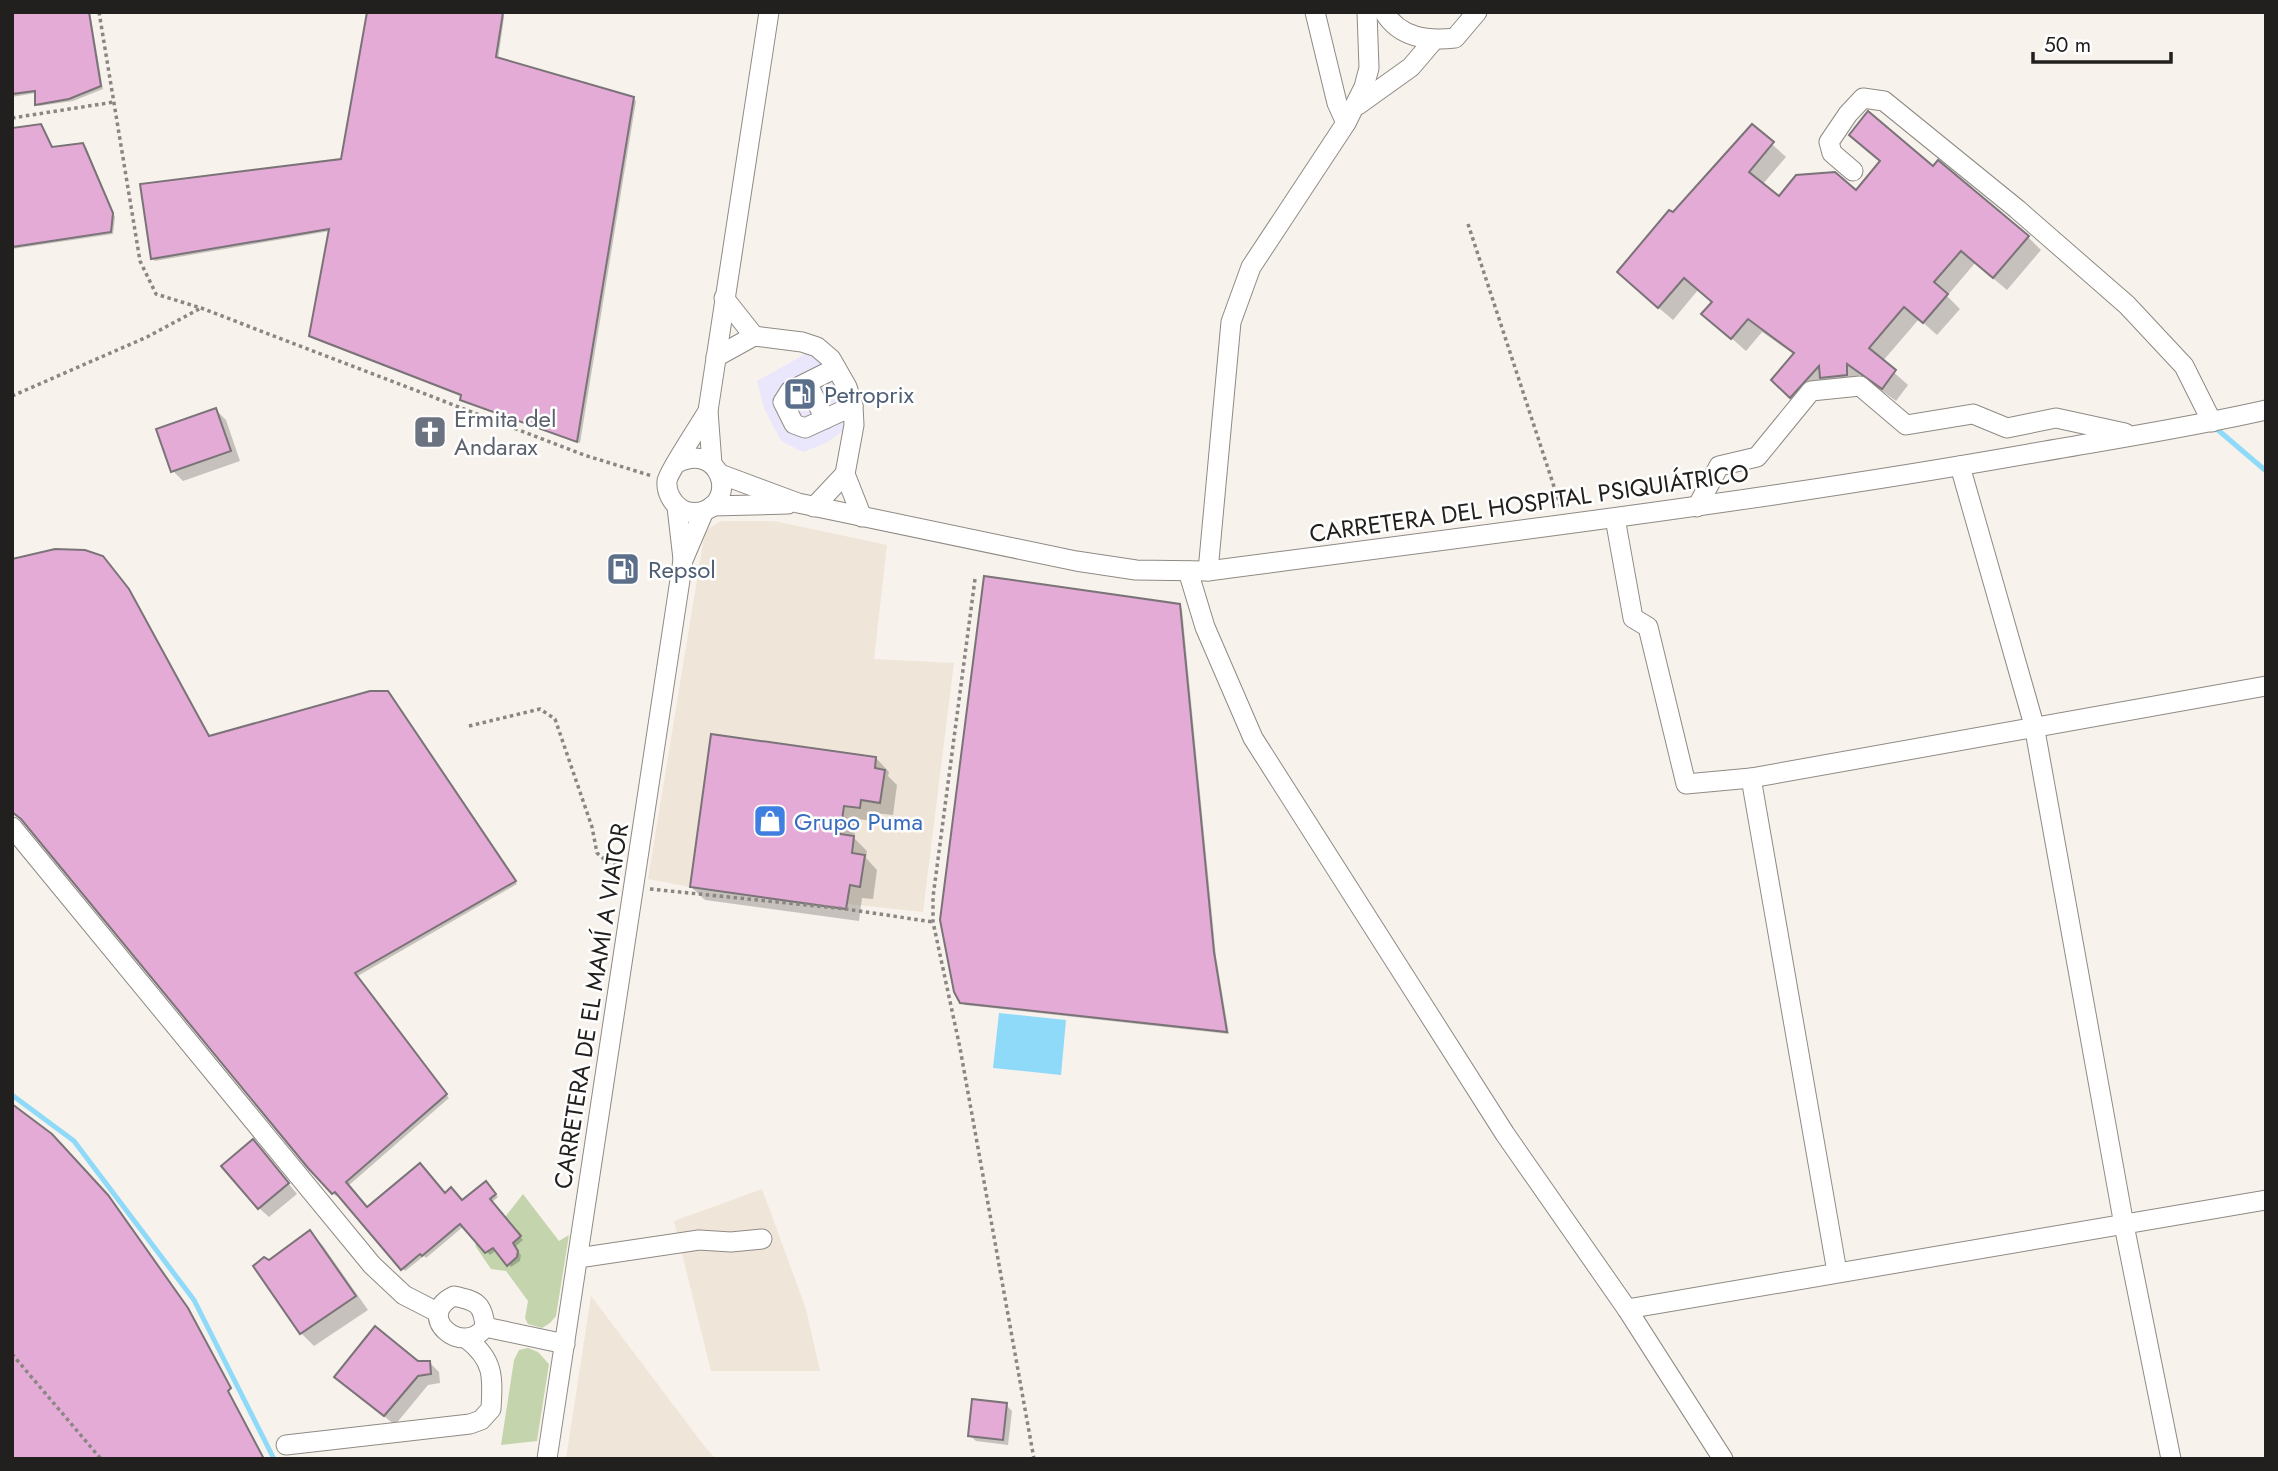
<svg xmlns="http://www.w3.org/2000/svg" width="2278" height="1471" viewBox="0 0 2278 1471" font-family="Jost,sans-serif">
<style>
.commercial{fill:#eae6fc}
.built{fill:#f0e5d9}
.green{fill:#c4d5ad}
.water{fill:#8fdaf9}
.shadow{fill:#0003}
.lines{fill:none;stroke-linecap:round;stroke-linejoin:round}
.stream{stroke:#8fdaf9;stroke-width:5}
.building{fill:#e3abd5;stroke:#7a7378;stroke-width:2}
.minor-casing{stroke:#8f8a84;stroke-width:21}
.path{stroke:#8a8682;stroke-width:3.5;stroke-dasharray:3.5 3.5;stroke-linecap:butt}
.minor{stroke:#fff;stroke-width:19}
.labels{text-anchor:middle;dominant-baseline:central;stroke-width:5;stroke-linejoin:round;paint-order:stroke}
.service-label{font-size:24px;fill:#4e5e75;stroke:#fff;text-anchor:start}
.worship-label{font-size:24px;fill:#5b616d;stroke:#fff;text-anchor:start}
.street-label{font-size:24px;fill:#22201e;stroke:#fff}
.shop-label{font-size:24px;fill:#366cbe;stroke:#fff;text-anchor:start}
</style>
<rect width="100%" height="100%" fill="#f8f2ec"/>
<path class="commercial" d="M807 353 825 364 845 406 843 431 826 443 803 452 781 441 764 408 757 381Z"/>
<g class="built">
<path d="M721 521H774L887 545 874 659 954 663 923 912 690 887 648 879 705 531Z"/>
<path d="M762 1189 806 1309 820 1371H711L674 1221Z"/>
<path d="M591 1296 705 1447 716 1459H566Z"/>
</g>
<g class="green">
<path d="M523 1194 559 1241 569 1235 556 1316 550 1323 542 1328 528 1324 525 1318 528 1301 506 1271 491 1269 476 1247 475 1241 505 1217Z"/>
<path d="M528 1348 538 1352 549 1364 537 1441 501 1445 514 1360 519 1350Z"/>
</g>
<path class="water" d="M999 1013 1066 1020 1061 1075 993 1068Z"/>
<g class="shadow">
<path d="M12 12H90L103 89 73 101 39 106 37 104 36 93 12 97Z"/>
<path d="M369 12H477L502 15 504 17 498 60 633 98 636 101 580 443 465 402 463 396 314 339 311 336 330 231 155 261 152 258 342 161Z"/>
<path d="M41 126 53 148 83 145 86 147 115 217 113 234 12 249V130Z"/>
<path d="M1752 126 1786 157 1762 185 1779 199 1856 192 1881 162 1851 135 1933 169 2028 237 2041 250 2007 290 1975 263 1947 296 1960 309 1937 335 1919 319 1882 362 1908 385 1896 401 1859 374 1860 388 1828 384 1804 410 1786 394 1795 355 1762 332 1746 351 1704 314 1713 303 1698 290 1673 320 1632 285 1673 215Z"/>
<path d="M216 410 226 420 240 461 183 481 173 471Z"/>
<path d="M1180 606 1182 609 1216 956 1229 1034 965 1005 961 1002Z"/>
<path d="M391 696 517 884 356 977 449 1098 348 1186 368 1209 445 1195 463 1203 485 1183 498 1197 491 1203 523 1240 515 1247 521 1255 520 1261 511 1267 497 1250 490 1255 464 1226 426 1258 424 1256 405 1271 339 1194 336 1196 333 1193 21 818 12 819 26 817 25 813 12 815V811L210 738Z"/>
<path d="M876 758 889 772 888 776 897 785 893 815 874 813 873 821 857 819 854 838 867 851 866 858 877 870 873 899 862 898 859 921 705 900 691 887Z"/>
<path d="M262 1151 297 1194 269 1217 259 1208Z"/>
<path d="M310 1232 323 1246 368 1310 314 1346 301 1333 269 1262Z"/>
<path d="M429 1362 439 1372 440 1383 428 1385 395 1425 336 1377Z"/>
<path d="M1006 1405 1012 1411 1008 1445 976 1441 969 1435Z"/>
</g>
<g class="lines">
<g class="stream">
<path d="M2218 430 2266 471"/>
<path d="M12 1095 74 1141 194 1300 274 1459"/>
</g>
</g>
<g class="building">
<path d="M12 12H89L101 86 69 99 35 105V91L12 94Z"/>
<path d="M367 12 503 13 496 57 634 97 577 442 460 400 461 395 309 336 329 229 151 259 140 184 341 159Z"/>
<path d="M1868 111 1933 166 1938 160 2029 236 1993 278 1961 251 1934 282 1948 294 1923 323 1904 307 1869 348 1896 370 1882 389 1847 364V375L1820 378 1819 366 1790 398 1771 380 1794 353 1748 319 1731 339 1701 314 1712 302 1684 278 1658 308 1617 272 1669 210 1673 212 1752 124 1774 142 1749 172 1779 196 1796 175 1835 172 1856 190 1880 161 1849 135Z"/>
<path d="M41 124 52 147 83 143 113 213 111 232 12 247V128Z"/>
<path d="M216 408 231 451 171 472 156 429Z"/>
<path d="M55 549 85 550 103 556 129 589 209 736 370 691H388L516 881 355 973 447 1094 346 1182 367 1207 420 1163 445 1193 451 1187 462 1200 486 1181 496 1194 490 1199 521 1236 513 1243 518 1251 517 1257 507 1266 493 1248 485 1253 460 1224 422 1256 420 1254 401 1270 335 1192 332 1194 308 1168 21 819 12 812V559Z"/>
<path d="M984 576 1180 604 1214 952 1227 1032 960 1003 954 992 940 920Z"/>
<path d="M711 734 876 757 875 768 885 770 880 803 861 800 860 808 844 806 840 834 854 836 852 853 865 855 860 887 850 885 846 909 690 887Z"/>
<path d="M12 1104 52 1134 108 1195 188 1308 231 1388 228 1391 264 1459H12Z"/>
<path d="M253 1139 289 1183 258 1209 221 1166Z"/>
<path d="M310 1230 356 1296 300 1334 253 1266 264 1257 269 1260Z"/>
<path d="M375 1326 418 1361H430L431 1374 418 1376 384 1416 334 1377Z"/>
<path d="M972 1399 1007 1403 1003 1440 968 1436Z"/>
</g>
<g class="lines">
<defs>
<g id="minor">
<path d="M1315 12 1337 103 1346 123"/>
<path d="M1384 12C1400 38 1427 41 1455 38L1477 12"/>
<path d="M1358 105 1411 67 1434 40"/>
<path d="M1853 171 1832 153 1829 142 1848 114 1863 98 1884 101 2017 209 2127 305 2184 366 2212 422"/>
<path d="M724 298 754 336"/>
<path d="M716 357 754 336 802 342 817 347 831 359 847 387 853 406 854 425 845 474 862 517"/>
<path d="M836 368 790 391 783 402 794 424 805 428 853 406"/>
<path d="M807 383 825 419"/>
<path d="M677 463C719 441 740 501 701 512 694 513 687 513 681 509 672 503 666 492 667 481 668 473 701 423 708 411"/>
<path d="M712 464 708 411 769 12"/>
<path d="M1960 466 2034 725 2124 1225 2171 1459"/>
<path d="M720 474 798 503 1076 561 1136 570 1208 571C1482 535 1756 502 2028 454 2107 440 2187 428 2266 410"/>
<path d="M712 506 788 504"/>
<path d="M677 507 683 559"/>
<path d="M814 507 845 474"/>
<path d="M1697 507 1719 466 1757 457 1811 391 1860 386 1906 425 1973 414 2007 428 2056 418 2125 433"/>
<path d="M1615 518 1633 618 1648 627 1686 784 1751 778 2266 686"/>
<path d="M1188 571 1205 627 1253 738 1505 1134 1627 1309 1723 1459"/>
<path d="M1208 571 1231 322 1251 267 1346 123 1364 87 1369 68 1367 12"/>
<path d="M1751 778 1837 1272"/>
<path d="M12 827 372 1265 404 1295 437 1312"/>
<path d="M578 1258 699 1240 731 1242 762 1239"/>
<path d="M454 1296C476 1301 483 1303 485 1327 463 1358 413 1316 454 1296Z"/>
<path d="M1627 1309 2266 1200"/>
<path d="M485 1327 565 1344"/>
<path d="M286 1445 470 1424 481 1420 491 1409C493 1377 494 1360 467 1339"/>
<path d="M547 1459 683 560 704 511"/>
</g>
</defs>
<use href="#minor" class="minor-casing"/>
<g class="path">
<path d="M99 12 140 261 156 294 201 308 584 455 652 476"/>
<path d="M12 118 114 102"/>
<path d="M1468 224 1561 508"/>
<path d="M12 396 147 337 201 308"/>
<path d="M975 579 933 897V922L960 1048 1034 1459"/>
<path d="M469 726 540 709 555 719 592 827 597 853 610 864 620 865"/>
<path d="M650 889 846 909 933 922"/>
<path d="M12 1354 101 1459"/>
</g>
<use href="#minor" class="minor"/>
</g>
<defs>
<symbol id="fuel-square" viewBox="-11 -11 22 22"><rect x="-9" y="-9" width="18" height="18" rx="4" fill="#5c6f8a" stroke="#fff"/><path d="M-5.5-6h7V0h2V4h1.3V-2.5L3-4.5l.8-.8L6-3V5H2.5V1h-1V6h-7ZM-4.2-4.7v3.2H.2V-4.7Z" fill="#fff"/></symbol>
<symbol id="church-square" viewBox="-11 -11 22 22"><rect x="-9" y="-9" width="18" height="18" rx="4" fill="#6b7280" stroke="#fff"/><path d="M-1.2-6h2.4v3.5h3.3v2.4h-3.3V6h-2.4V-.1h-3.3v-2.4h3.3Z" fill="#fff"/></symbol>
<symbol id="shop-square" viewBox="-11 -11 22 22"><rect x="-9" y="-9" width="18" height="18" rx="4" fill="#3f7fe0" stroke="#fff"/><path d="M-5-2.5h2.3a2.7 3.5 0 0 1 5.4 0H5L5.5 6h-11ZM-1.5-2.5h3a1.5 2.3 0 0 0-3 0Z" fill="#fff"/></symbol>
</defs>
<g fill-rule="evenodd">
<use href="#fuel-square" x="781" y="375" width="38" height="38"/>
<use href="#church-square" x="411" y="413" width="38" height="38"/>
<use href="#fuel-square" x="604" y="550" width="38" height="38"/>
<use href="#shop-square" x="751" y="802" width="38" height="38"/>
</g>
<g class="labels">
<g class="service-label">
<text x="824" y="394">Petroprix</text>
<text x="648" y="569">Repsol</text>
</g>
<g class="worship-label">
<text x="454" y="418">Ermita del<tspan x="454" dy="28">Andarax</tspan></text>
</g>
<g class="street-label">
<text transform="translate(1529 503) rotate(-8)">CARRETERA DEL HOSPITAL PSIQUIÁTRICO</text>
<text transform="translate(591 1006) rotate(-81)">CARRETERA DE EL MAMÍ A VIATOR</text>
</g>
<g class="shop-label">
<text x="794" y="821">Grupo Puma</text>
</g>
</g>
<rect width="2278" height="1471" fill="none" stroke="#22201e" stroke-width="28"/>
<path d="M2033 52v10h138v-10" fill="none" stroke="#22201e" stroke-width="3.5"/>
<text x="2044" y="52" font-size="21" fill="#22201e" stroke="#ffffff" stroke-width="5" paint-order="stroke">50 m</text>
</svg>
